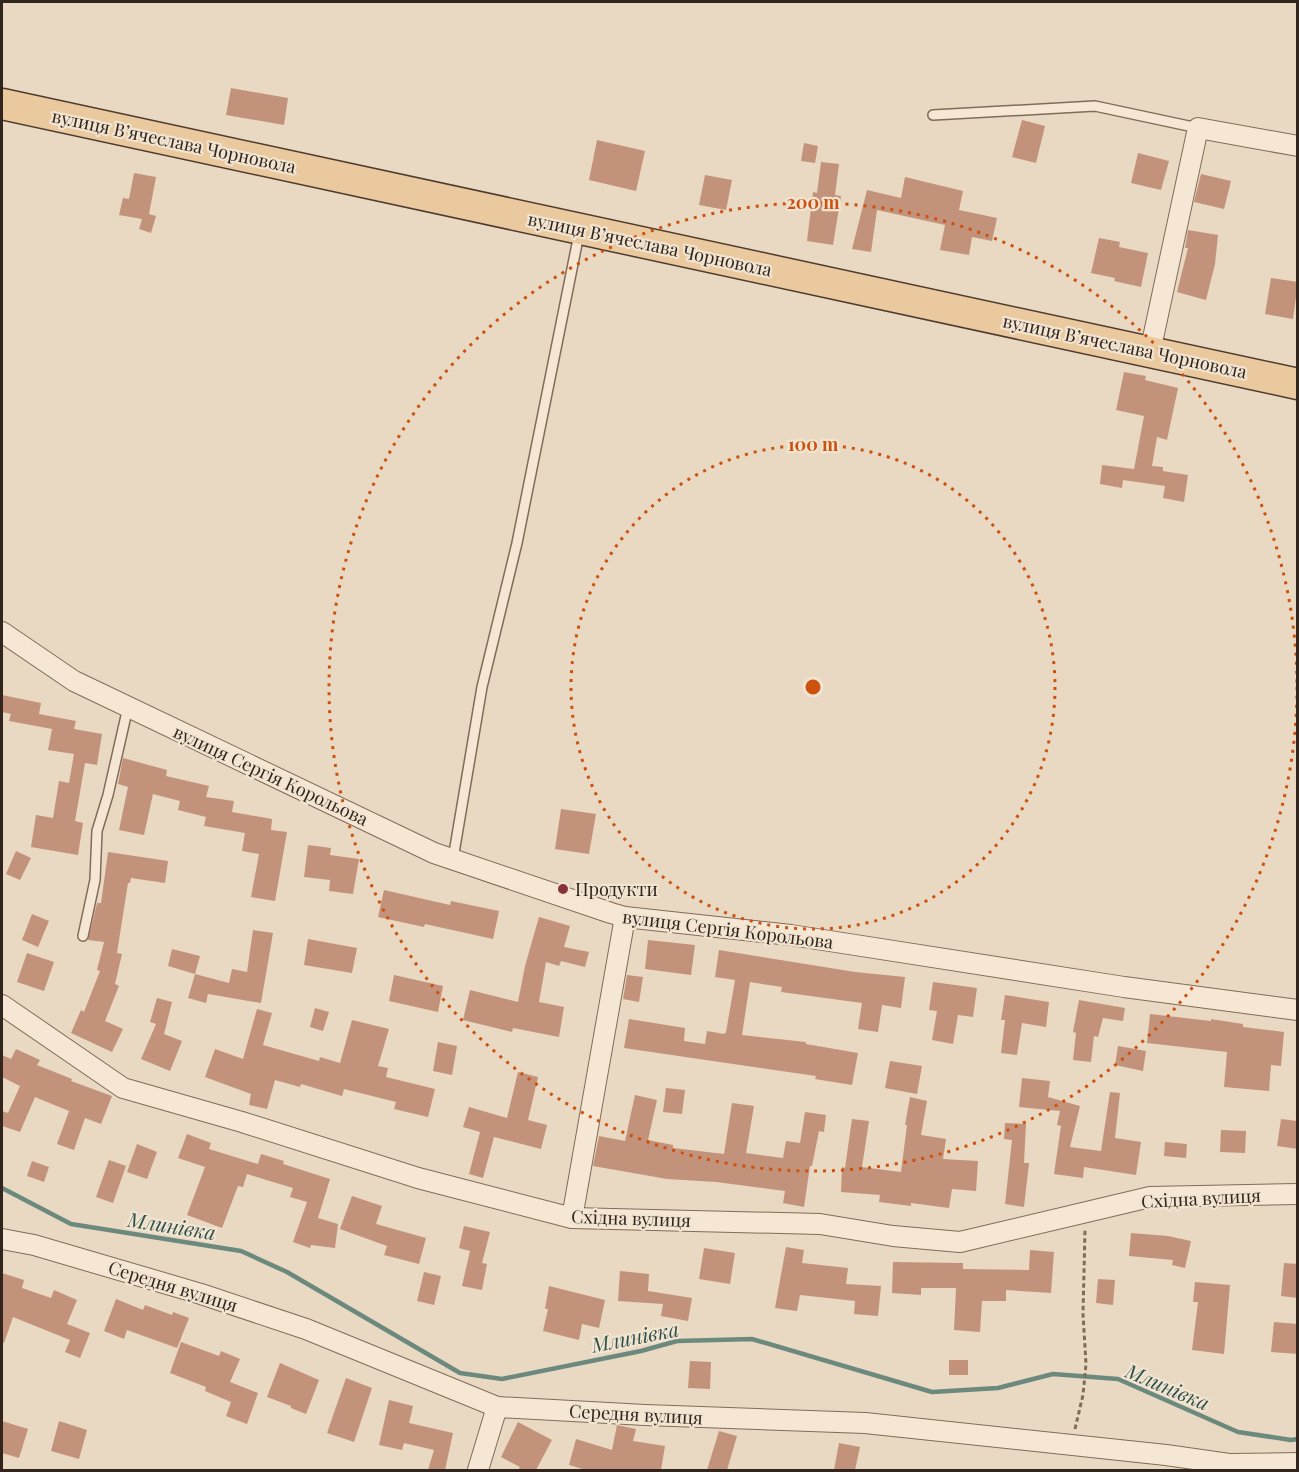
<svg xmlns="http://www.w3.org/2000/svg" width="1299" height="1472" viewBox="0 0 1299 1472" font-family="'Playfair Display',serif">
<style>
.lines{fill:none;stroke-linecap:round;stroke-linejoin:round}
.stream{stroke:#6c897e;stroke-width:4.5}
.building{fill:#c3927b}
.lane-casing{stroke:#816b5b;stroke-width:12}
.street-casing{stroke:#816b5b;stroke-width:22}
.primary-casing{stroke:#4f3a2f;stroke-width:33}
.path{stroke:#816b5b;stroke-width:3;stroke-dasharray:4.5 3;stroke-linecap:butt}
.lane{stroke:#f5e7d4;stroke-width:9}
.street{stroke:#f5e7d4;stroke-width:20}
.primary{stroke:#e9c99d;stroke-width:30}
.ring{fill:none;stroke:#cd510f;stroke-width:3;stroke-dasharray:3 6}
.poi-dot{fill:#89313b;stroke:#f1e4d1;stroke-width:2}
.labels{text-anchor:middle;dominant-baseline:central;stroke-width:4.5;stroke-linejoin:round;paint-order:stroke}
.street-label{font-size:18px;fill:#32251e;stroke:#f1e4d1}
.poi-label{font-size:18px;fill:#32251e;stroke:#f1e4d1;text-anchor:start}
.water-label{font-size:20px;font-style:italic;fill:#2e504a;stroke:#f1e4d1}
.centre{fill:#cd510f;stroke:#f1e4d1;stroke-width:3}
.ring-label{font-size:18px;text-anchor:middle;font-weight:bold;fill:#cd510f;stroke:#f1e4d1;stroke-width:4.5;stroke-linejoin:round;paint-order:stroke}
</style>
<rect width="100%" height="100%" fill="#e9d9c2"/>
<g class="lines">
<path class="stream" d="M2 1188 71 1224 241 1251 287 1272 460 1373 502 1379 641 1351 677 1341 752 1339 932 1392 998 1388 1053 1374 1118 1379 1238 1432 1291 1440 1298 1439"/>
</g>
<g class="building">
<path d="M231 88 288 98 284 125 226 115Z"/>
<path d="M1022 120 1045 126 1036 163 1012 157Z"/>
<path d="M597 140 645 151 636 191 589 180Z"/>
<path d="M804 143 818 146 815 163 801 161Z"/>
<path d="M1138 153 1169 161 1161 190 1131 183Z"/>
<path d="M821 162 839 164 835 195 841 196 833 245 807 241 813 192 817 193Z"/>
<path d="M134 173 156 177 149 214 156 216 151 233 139 229 142 219 119 215 123 198 129 199Z"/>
<path d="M1201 174 1231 181 1224 209 1194 202Z"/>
<path d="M705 175 732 180 726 210 699 205Z"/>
<path d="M905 177 963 191 959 210 997 218 992 241 972 237 969 255 940 250 945 225 877 210 871 252 852 249 867 190 901 198Z"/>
<path d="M1188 230 1218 235 1215 264 1206 300 1177 292 1188 248H1185Z"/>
<path d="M1099 238 1120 242 1119 247 1148 253 1141 287 1114 281 1115 278 1091 273Z"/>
<path d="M1271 278 1298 282 1293 319 1265 314Z"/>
<path d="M1124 372 1146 376 1145 380 1178 388 1167 440 1157 437 1152 466 1163 467V471L1188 475 1184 502 1163 498 1165 486 1123 480 1122 488 1100 484 1102 465 1134 469 1135 464 1144 416 1116 410Z"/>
<path d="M2 695 41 703 39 714 76 721 74 729 102 734 97 765 85 763 75 821 83 823 78 855 31 847 36 815 53 818 59 781 69 783 74 754 48 750 52 729 9 721 11 714 2 712Z"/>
<path d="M123 758 167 770 166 776 209 786 206 797 234 801 232 812 272 819 271 830 287 832 275 901 251 897 259 854 242 851 245 833 204 826 206 817 178 810 180 801 153 794 144 835 119 830 128 787 118 784Z"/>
<path d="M561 809 596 814 589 854 555 849Z"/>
<path d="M308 845 331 848 330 855 359 859 353 894 329 891 330 880 304 877Z"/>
<path d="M16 851 31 858 20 880 6 874Z"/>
<path d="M108 852 168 861 165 883 131 878 130 883H128L117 953 122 954 115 984 119 986 105 1021 123 1029 112 1052 71 1033 81 1010 84 1012 100 971 97 970 104 942 88 940 97 903H101Z"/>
<path d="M384 890 450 905 451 901 499 911 493 939 425 924 424 927 378 917Z"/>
<path d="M32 914 49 921 38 947 22 940Z"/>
<path d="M539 917 570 926 564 947 589 952 585 967 561 961 559 966 546 962 539 1002 564 1007 559 1037 513 1028 512 1032 463 1020 470 990 518 1002 525 966Z"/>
<path d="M253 930 273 933 261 1003 208 994 206 1003 188 998 195 974 229 983 232 969 247 972Z"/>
<path d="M308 939 357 948 352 973 304 965Z"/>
<path d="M648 940 695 945 691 975 645 969Z"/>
<path d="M172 949 200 956 195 974 168 966Z"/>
<path d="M719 950 855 972 905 977 901 1008 882 1005 878 1032 858 1029 862 1003 781 992 782 987 750 982 742 1035 806 1042V1044L858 1053 852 1085 815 1079 816 1076 624 1048 629 1019 685 1028 684 1041 705 1044 707 1031 724 1034 726 1032 735 980 715 977Z"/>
<path d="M27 953 54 962 44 991 17 982Z"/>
<path d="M394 975 443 986 438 1012 389 1001Z"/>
<path d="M627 975 643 977 639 1002 623 999Z"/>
<path d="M933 982 977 988 973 1017 958 1015 953 1044 932 1040 937 1011 929 1010Z"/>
<path d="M1005 995 1049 1002 1046 1027 1022 1023 1017 1055 1001 1053 1005 1020H1001Z"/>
<path d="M157 998 172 1002 164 1034 182 1041 170 1071 141 1059 156 1024 150 1022Z"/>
<path d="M1079 1000 1125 1008 1123 1021 1103 1018 1098 1037 1094 1036 1091 1062 1073 1060 1076 1033 1073 1032Z"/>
<path d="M315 1008 329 1012 323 1031 310 1027Z"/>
<path d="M257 1009 272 1013 263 1045 319 1061 320 1057 340 1063 352 1020 389 1029 378 1066 388 1068 386 1077 435 1089 428 1117 394 1109 396 1102 344 1089 342 1096 301 1084 300 1087 275 1080 267 1109 249 1105 251 1094 205 1077 215 1049 243 1059Z"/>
<path d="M1150 1014 1211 1021V1019L1243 1024V1027L1284 1032 1281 1066 1271 1065 1269 1091 1224 1087 1227 1052 1147 1043Z"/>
<path d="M438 1042 457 1046 452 1075 433 1071Z"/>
<path d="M1118 1046 1146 1051 1143 1071 1115 1065Z"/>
<path d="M16 1049 40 1060 37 1065 72 1079 71 1081 112 1096 101 1124 85 1118 74 1150 57 1144 69 1111 35 1097 20 1132 2 1126V1111L8 1113 20 1086 2 1077V1055L11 1059Z"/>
<path d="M890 1061 922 1066 917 1094 885 1088Z"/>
<path d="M518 1072 538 1077 528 1120 547 1125 541 1149 494 1137 483 1178 469 1174 480 1132 463 1127 469 1107 507 1118Z"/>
<path d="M1022 1078 1050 1081 1048 1097 1080 1106 1070 1147 1101 1151 1110 1092 1120 1093 1115 1138 1141 1142 1136 1175 1084 1167 1083 1178 1054 1174 1061 1126 1057 1125 1060 1111 1019 1107Z"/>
<path d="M666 1088 685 1090 682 1114 663 1112Z"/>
<path d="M635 1095 657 1100 648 1140 673 1145V1148L724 1154 732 1103 754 1106 746 1153 783 1158 786 1141 800 1143 805 1112 826 1115 824 1132 819 1131 812 1166H810L804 1207 783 1203 785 1191 716 1182 667 1179 593 1166 599 1136 625 1141Z"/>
<path d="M910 1097 927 1101 921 1135 946 1139 943 1159 978 1161 976 1191 952 1189 949 1208 911 1203V1206L879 1202 880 1195 841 1192 842 1167 845 1168 852 1119 869 1121 862 1167 901 1172 907 1125H905Z"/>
<path d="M1281 1119 1298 1121V1149L1277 1146Z"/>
<path d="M1005 1123 1026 1124 1024 1163H1029L1024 1207 1005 1204 1012 1140 1004 1139Z"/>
<path d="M1221 1130 1246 1131 1245 1153 1220 1152Z"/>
<path d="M187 1134 211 1143 209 1149 258 1164 261 1154 284 1161 283 1164 330 1179 318 1218 338 1224 335 1248 311 1245 310 1248 293 1242 307 1202 290 1197 293 1188 247 1174 243 1187 238 1186 222 1228 187 1215 205 1167 178 1158Z"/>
<path d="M1165 1142 1187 1144 1186 1158 1164 1156Z"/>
<path d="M137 1144 157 1152 147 1179 127 1172Z"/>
<path d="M109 1160 126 1166 113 1203 96 1197Z"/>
<path d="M32 1161 49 1167 44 1182 27 1176Z"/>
<path d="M352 1196 382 1206 376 1224 426 1238 419 1264 384 1255 387 1246 340 1229Z"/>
<path d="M464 1226 490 1232 482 1263 487 1264 482 1290 462 1286 470 1251 459 1248Z"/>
<path d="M1131 1233 1168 1236 1191 1241 1185 1268 1172 1265 1173 1260 1129 1256Z"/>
<path d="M786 1247 804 1250 802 1263 848 1268 846 1284 881 1286 878 1316 854 1314 855 1301 800 1295 797 1311 775 1308Z"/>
<path d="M704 1248 735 1253 730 1284 699 1279Z"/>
<path d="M1030 1250 1054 1252 1051 1293 1006 1290V1301H982L980 1332 954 1330 956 1288H921V1295L892 1293 893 1262 963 1263V1269L1029 1270Z"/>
<path d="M1284 1263 1298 1264V1298L1281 1296Z"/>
<path d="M620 1271 649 1274 648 1291 692 1298 688 1321 661 1316 663 1304 618 1301Z"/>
<path d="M424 1272 441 1276 434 1305 417 1301Z"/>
<path d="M2 1273 24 1280 22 1288 51 1298 54 1290 77 1300 67 1324 90 1333 80 1358 65 1352 70 1340 13 1317 4 1343H2Z"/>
<path d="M1098 1279 1115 1280 1113 1305 1096 1303Z"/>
<path d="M1195 1282 1230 1285 1224 1354 1192 1350 1198 1302H1193Z"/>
<path d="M549 1286 605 1300 599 1328 582 1324 579 1340 543 1331 548 1309H545Z"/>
<path d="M116 1299 143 1310 145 1305 172 1315 173 1312 189 1318 177 1348 127 1330 124 1339 104 1331Z"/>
<path d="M1274 1322 1298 1324V1354L1271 1352Z"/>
<path d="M181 1342 219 1356 221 1351 240 1359 230 1382 258 1393 247 1424 226 1416 231 1402 205 1391 206 1387 170 1373Z"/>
<rect x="949" y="1360" width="19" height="15"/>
<path d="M690 1361 711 1362 710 1389 688 1388Z"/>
<path d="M280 1363 319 1380 306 1414 291 1408V1406L267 1397Z"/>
<path d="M346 1378 372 1388 354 1442 327 1433Z"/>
<path d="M389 1400 413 1406 409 1423 453 1433 445 1470H428L434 1450 404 1443 402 1450 379 1445Z"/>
<path d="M2 1421 28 1429 19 1458 2 1453Z"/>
<path d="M59 1421 87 1430 79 1459 51 1451Z"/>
<path d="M518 1422 552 1440 536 1470H518L520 1467 501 1457Z"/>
<path d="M617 1425 636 1429 633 1441 665 1446 661 1470H586L569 1465 576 1439 612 1450Z"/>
<path d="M719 1431 737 1436 727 1470H707Z"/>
<path d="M839 1443 860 1447 855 1470H834Z"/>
</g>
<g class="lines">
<defs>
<g id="lane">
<path d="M933 115 1095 106 1198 128"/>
<path d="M453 859 482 687 517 543 579 234"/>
<path d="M83 936 95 880 97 831 108 795 128 707"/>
</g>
<g id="street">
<path d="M1150 352 1198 128 1298 146"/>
<path d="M2 632 74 681 434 853 611 913 625 917 791 935 1124 987 1298 1010"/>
<path d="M2 1005 123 1088 242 1122 418 1178 572 1218 820 1224 893 1236 960 1242 1150 1197 1298 1194"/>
<path d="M572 1218 625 917"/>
<path d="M2 1239 34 1245 201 1294 306 1329 497 1407 645 1415 865 1423 1166 1455 1229 1464 1298 1463"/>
<path d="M478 1470 497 1407"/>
</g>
<path id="primary" d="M2 104 1298 384"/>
</defs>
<use href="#lane" class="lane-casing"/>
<use href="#street" class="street-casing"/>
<use href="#primary" class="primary-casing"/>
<path class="path" d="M1075 1429 1083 1395 1086 1364 1083 1314 1085 1229"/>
<use href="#lane" class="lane"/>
<use href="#street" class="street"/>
<use href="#primary" class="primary"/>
</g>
<g class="ring">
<circle cx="813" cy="687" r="242"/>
<circle cx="813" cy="687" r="484"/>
</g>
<circle class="poi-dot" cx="563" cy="889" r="6"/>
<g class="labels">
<g class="street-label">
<text transform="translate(174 141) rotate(12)">вулиця Вʼячеслава Чорновола</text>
<text transform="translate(650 244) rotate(12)">вулиця Вʼячеслава Чорновола</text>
<text transform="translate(1125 346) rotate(12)">вулиця Вʼячеслава Чорновола</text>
<text transform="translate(271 775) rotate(25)">вулиця Сергія Корольова</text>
<text transform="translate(728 929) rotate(7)">вулиця Сергія Корольова</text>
<text transform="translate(1201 1198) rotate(-3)">Східна вулиця</text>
<text transform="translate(631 1218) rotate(2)">Східна вулиця</text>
<text transform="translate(173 1286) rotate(17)">Середня вулиця</text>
<text transform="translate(636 1414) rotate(3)">Середня вулиця</text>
</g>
<g class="poi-label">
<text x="575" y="889">Продукти</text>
</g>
<g class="water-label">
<text transform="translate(172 1225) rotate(9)">Млинівка</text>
<text transform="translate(635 1336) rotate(-11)">Млинівка</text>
<text transform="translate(1168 1386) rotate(23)">Млинівка</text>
</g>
</g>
<circle cx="813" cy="687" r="9" class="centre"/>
<g class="ring-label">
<text x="813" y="209">200 m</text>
<text x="813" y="451">100 m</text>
</g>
<rect width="1299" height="1472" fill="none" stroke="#32251e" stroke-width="6"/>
</svg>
